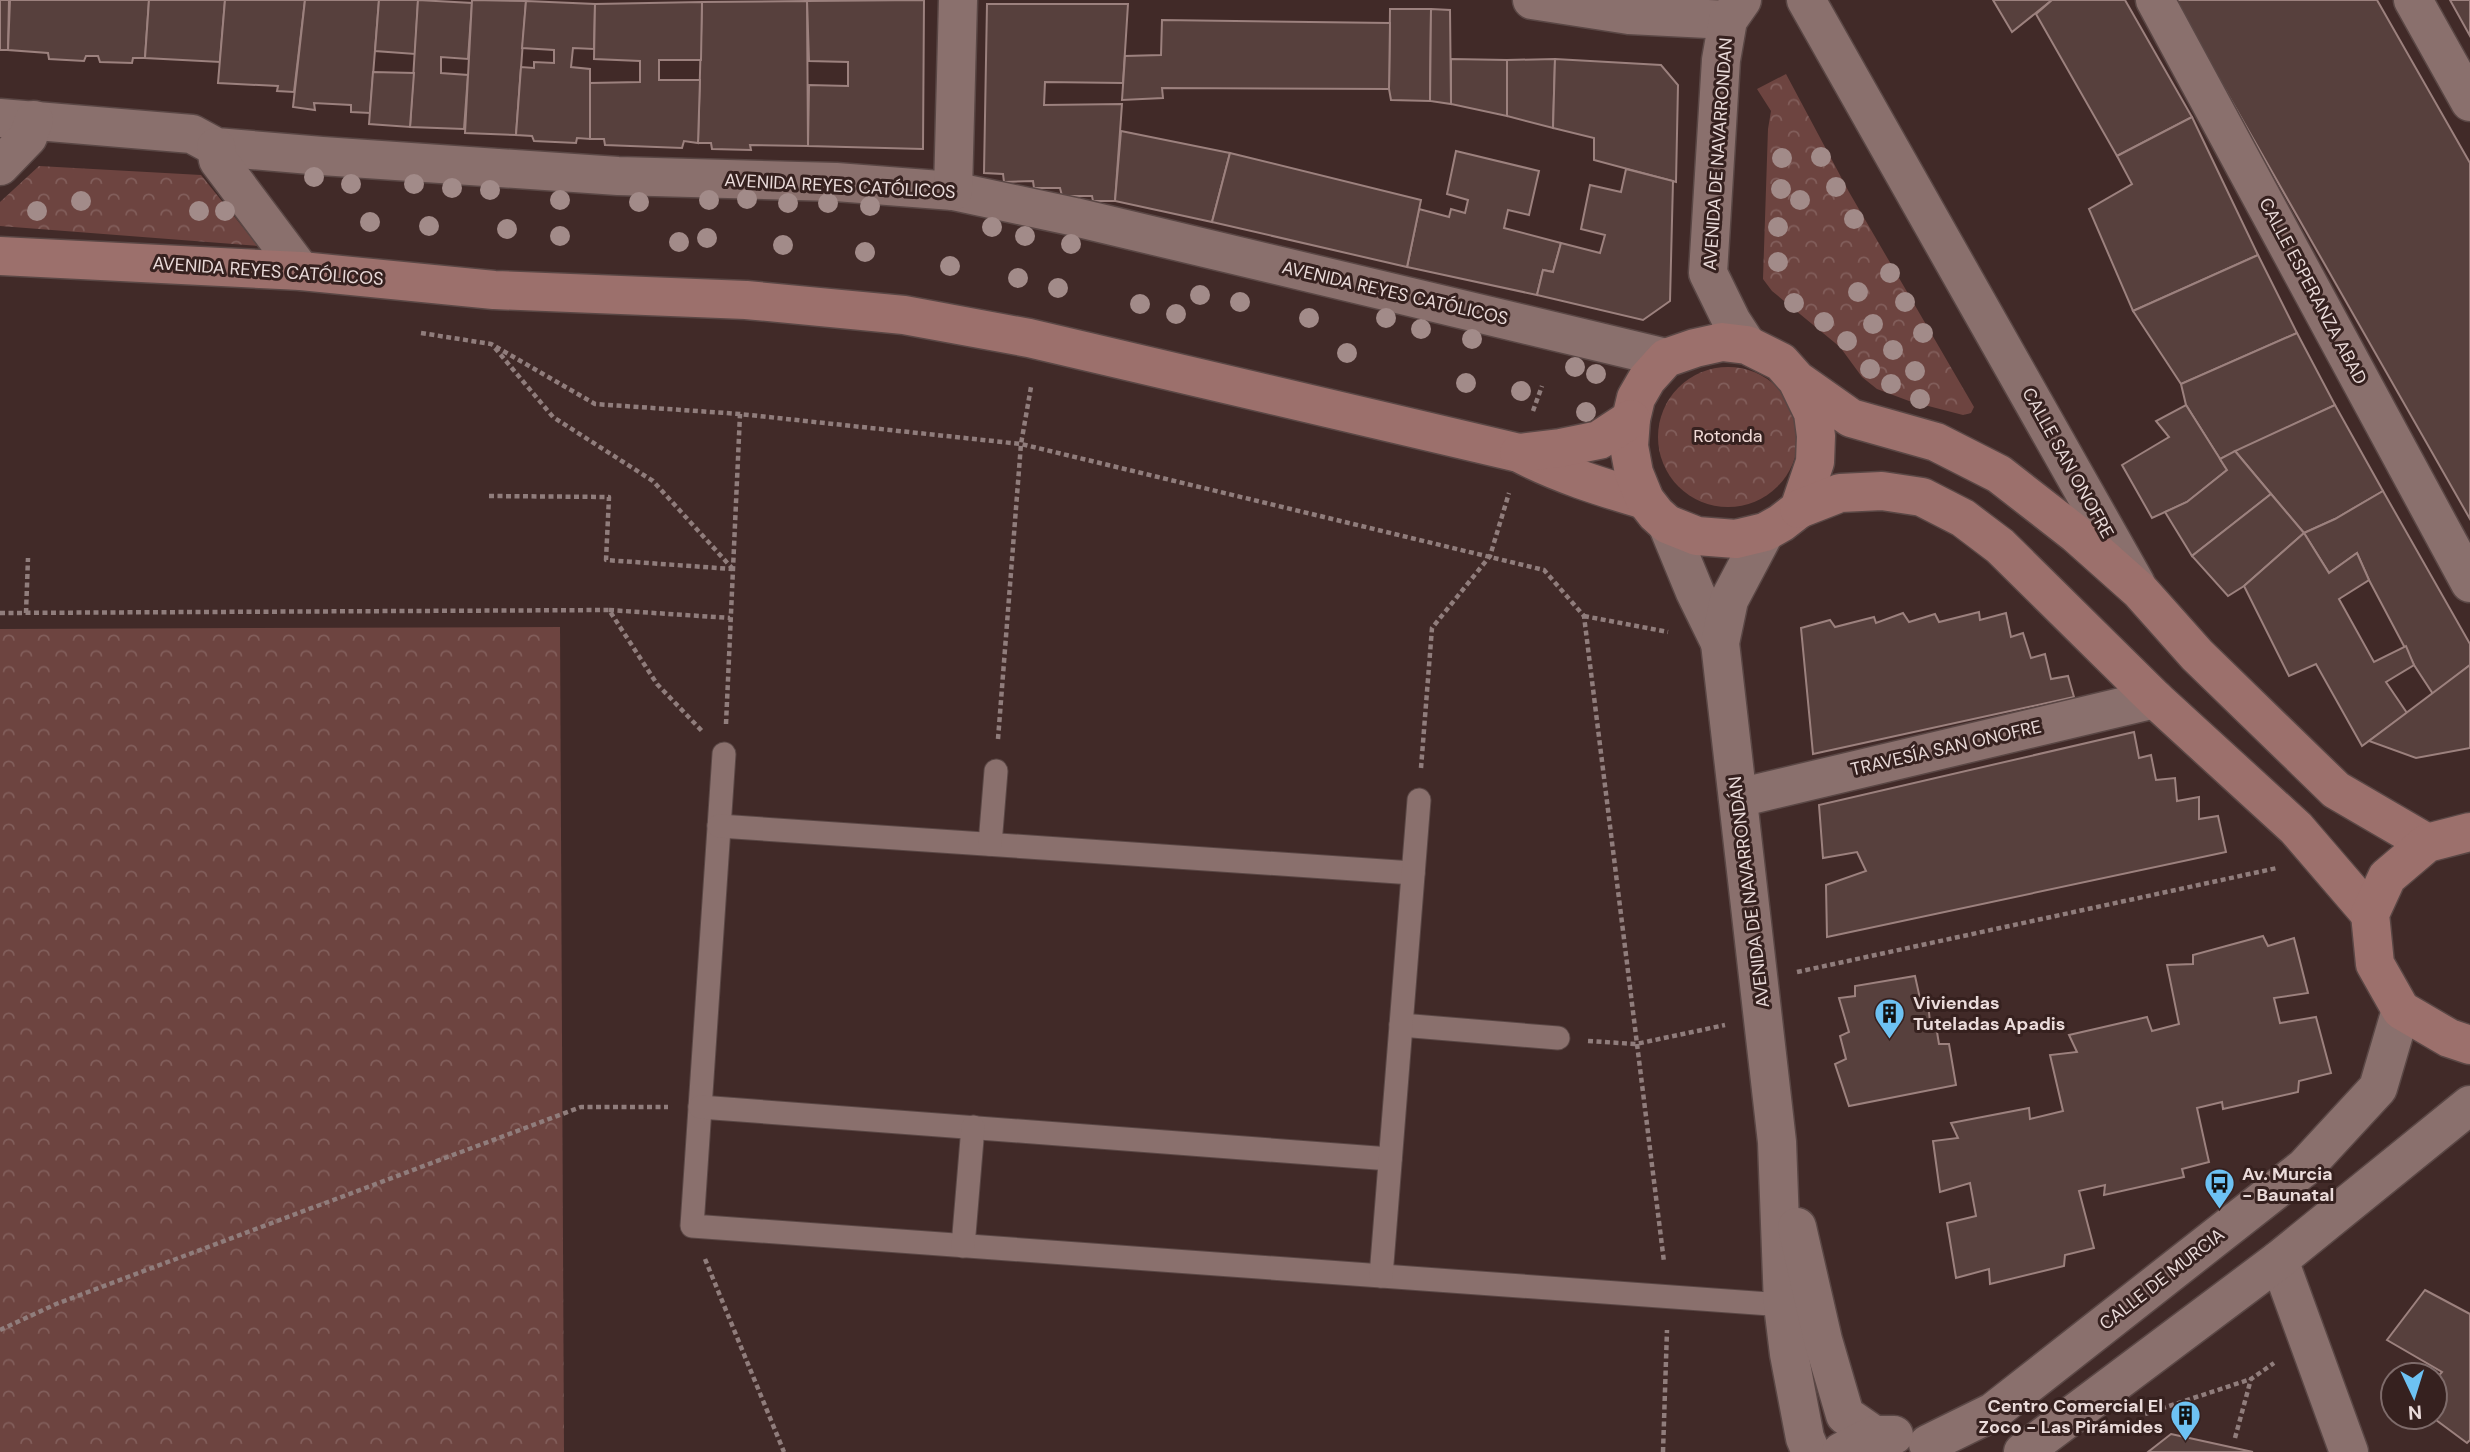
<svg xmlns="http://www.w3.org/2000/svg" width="2470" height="1452" viewBox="0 0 2470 1452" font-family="'DM Sans',sans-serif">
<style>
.park{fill:url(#park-crowns)}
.building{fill:#57403d;stroke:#9c817e;stroke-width:2}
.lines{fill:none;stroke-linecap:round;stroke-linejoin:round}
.lane-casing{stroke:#5a4745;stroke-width:25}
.street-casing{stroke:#5a4745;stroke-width:41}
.secondary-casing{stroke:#5a4745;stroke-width:41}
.path{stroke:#907d7c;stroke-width:4.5;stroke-dasharray:5 3.5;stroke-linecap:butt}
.lane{stroke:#8a706d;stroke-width:23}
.street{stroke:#8a706d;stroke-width:38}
.secondary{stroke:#9c706c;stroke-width:38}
.tree{fill:#a28b89}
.labels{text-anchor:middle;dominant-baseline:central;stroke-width:6;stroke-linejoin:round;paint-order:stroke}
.street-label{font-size:18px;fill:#eadbda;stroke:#36211f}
.park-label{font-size:18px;fill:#f1dbd8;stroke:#36211f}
.poi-label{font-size:18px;font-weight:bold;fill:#eadbda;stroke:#36211f;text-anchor:start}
</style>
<defs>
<pattern id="park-crowns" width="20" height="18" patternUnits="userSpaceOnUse" patternTransform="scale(1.75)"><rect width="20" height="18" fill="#6d4440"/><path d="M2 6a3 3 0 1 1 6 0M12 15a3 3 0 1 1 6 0" fill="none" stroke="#825e5b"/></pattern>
</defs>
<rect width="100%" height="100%" fill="#412a28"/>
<g class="park">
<path d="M1786 74 1849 192 1974 407 1971 413 1963 415 1909 401 1877 389 1862 377 1840 347 1772 291 1763 279 1768 129 1771 111 1757 89Z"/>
<path d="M39 166 201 175 258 246 0 226V202Z"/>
<circle cx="1728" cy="437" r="70"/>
<path d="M560 627 564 1452H0V629Z"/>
</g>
<g class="building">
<path d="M0 0H9L8 50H0Z"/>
<path d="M10 0H149L145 58H133L132 63 100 62 98 56H86L84 61 49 59 48 53 8 50Z"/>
<path d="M149 0H225L220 62 145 58Z"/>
<path d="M225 0H305L294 92 277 91 278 86 218 83Z"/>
<path d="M305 0H379L370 113 351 112V105L314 103 315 110 293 107Z"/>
<path d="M379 0H418L415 54 375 51Z"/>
<path d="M418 0 472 3 468 59 441 57V73L468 75 464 129 410 127Z"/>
<path d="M472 0 526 1 516 135 465 133Z"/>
<path d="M924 0 923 149 808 146 809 85 848 86V62L809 61 807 1Z"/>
<path d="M1993 0H2052L2012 32Z"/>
<path d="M2052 0H2125L2192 117 2117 156 2036 14Z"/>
<path d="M2174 0H2377L2470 163V519Z"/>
<path d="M2450 0H2470V36Z"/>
<path d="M526 1 595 4 594 49 573 48 571 67 590 69V139L577 138 576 143 534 141 532 136 516 135 521 67 534 68V62L554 63V50L522 48Z"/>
<path d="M807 1 808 146 750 145 751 150 712 149 711 143H698L702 2Z"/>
<path d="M702 2 701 60H659V80H700L698 143 684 141 682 148 605 145 604 139H590V83L640 82V61L594 59 595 4Z"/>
<path d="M987 4H1128L1123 83 1045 82 1044 105 1122 104 1115 201H1093L1092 196H1062L1060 188H1034L1033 181 1004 182 1003 174 984 173Z"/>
<path d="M1390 9H1431L1430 101 1391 100 1389 89Z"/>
<path d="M1431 9 1450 10 1451 104 1430 101Z"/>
<path d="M1162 20 1390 23 1389 89 1162 88 1163 98 1122 100 1125 56 1161 55Z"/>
<path d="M1451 59 1507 60V116L1451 104Z"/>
<path d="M1555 59 1553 128 1507 116V60Z"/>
<path d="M1555 59 1661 65 1678 85 1676 182 1594 160V138L1553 128Z"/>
<path d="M373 72 414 73 410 127 369 124Z"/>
<path d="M2192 117 2258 255 2133 311 2089 209 2132 184 2117 156Z"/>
<path d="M1121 131 1230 153 1212 222 1115 201Z"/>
<path d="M1456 151 1539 171 1529 215 1508 210 1504 228 1561 243 1553 272 1543 270 1537 295 1407 267 1419 209 1449 217 1451 209 1465 213 1468 200 1447 194Z"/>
<path d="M1230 153 1421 200 1407 267 1212 222Z"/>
<path d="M1626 169 1673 181 1670 301 1643 320 1537 295 1543 270 1553 272 1561 243 1600 253 1605 235 1581 229 1590 185 1621 192Z"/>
<path d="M2258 255 2297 333 2181 384 2133 311Z"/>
<path d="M2297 333 2335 405 2220 459 2186 405 2181 384Z"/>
<path d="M2186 405 2227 470 2187 502 2152 518 2122 465 2169 437 2156 421Z"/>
<path d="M2335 405 2383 491 2335 519 2304 533 2235 451Z"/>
<path d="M2235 451 2271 494 2192 556 2165 512 2187 502 2227 470 2220 459Z"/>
<path d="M2383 491 2470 644V665L2433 694 2414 665 2369 580 2357 553 2329 573 2304 533 2335 519Z"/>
<path d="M2271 494 2304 533 2244 586 2228 596 2192 556Z"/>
<path d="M2304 533 2329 573 2357 553 2369 580 2339 599 2374 662 2406 646 2414 665 2386 682 2407 713 2362 746 2316 664 2289 676 2244 586Z"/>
<path d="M1979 612 1980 620 2006 613 2011 637 2023 633 2031 658 2045 654 2051 679 2068 676 2074 697 1813 754 1801 628 1830 620 1835 627 1874 617 1876 623 1903 613 1909 622 1935 614 1939 622Z"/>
<path d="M2470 665V748L2416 758 2369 741Z"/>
<path d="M2134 732 2139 758 2151 755 2156 780 2175 778 2177 801 2199 797V819L2218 816 2226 852 1827 937 1826 885 1866 871 1857 852 1823 858 1819 805Z"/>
<path d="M2263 936 2268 946 2294 938 2308 993 2274 998 2280 1023 2316 1017 2331 1073 2299 1081 2298 1092 2223 1109 2222 1102 2197 1108 2209 1162 2182 1169 2184 1177 2104 1195 2105 1185 2079 1191 2094 1248 2065 1255 2064 1266 1990 1284 1989 1269 1956 1278 1947 1223 1976 1216 1970 1183 1940 1192 1933 1141 1958 1138 1951 1123 2029 1108 2030 1119 2063 1111 2050 1055 2077 1052 2069 1035 2147 1017 2152 1031 2179 1024 2167 965 2193 964V955Z"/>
<path d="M1915 976 1921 1003H1928L1930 1022 1935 1020 1939 1044H1949L1956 1085 1849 1106 1835 1064 1846 1059 1840 1036 1849 1032 1839 998 1855 996V986Z"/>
<path d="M2425 1290 2470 1314V1440L2467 1443 2432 1417H2435V1380L2442 1372 2387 1340Z"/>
<path d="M2171 1434 2253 1452H2148Z"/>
</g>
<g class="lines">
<defs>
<g id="lane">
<path d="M724 754 692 1226 1783 1305"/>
<path d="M719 826 1413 873"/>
<path d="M990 844 996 771"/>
<path d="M1401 1025 1558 1038"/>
<path d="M700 1107 1390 1159"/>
<path d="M963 1246 973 1127"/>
<path d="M1381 1276 1419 800"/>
</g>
<g id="street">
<path d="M1532 0 1629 15 1728 20"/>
<path d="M1742 0 1728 20 1721 60 1708 273 1732 322 1747 345"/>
<path d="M1806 0 2136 584"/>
<path d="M2155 0 2470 583"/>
<path d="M2413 0 2470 102"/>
<path d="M0 118 192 134 216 147 322 156 618 176 836 182 953 191 1075 217 1666 358"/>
<path d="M216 147 218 160 301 271"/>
<path d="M0 166 28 137 34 120"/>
<path d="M953 191 958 0"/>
<path d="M1667 524 1695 592 1720 643"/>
<path d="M1765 532 1729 600 1720 643 1777 1142 1783 1305 1789 1354 1805 1438 1811 1452"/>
<path d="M1738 798 2155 699"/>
<path d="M1797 1227 1823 1340 1845 1415 1874 1435"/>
<path d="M2279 1260 2349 1452"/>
<path d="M1928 1444 1993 1412 2305 1167 2378 1088 2401 1010"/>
<path d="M1841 1452 1874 1435H1894"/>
<path d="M2023 1452 2279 1260 2470 1105"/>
</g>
<g id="secondary">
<path d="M0 256 301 271 494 290 746 300 904 315 1029 338 1519 453C1559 474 1601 487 1645 500"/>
<path d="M1797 380 1813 413 1816 436 1815 462 1799 509 1781 523 1765 532 1736 539 1697 536 1667 524 1656 514 1645 500 1634 473 1629 446 1631 419 1636 398 1647 379 1666 358 1695 348 1722 342 1747 345 1781 362 1797 380 1851 418 1936 442 1999 474 2076 534 2140 591 2197 655 2336 790 2427 843"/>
<path d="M1519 453 1560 448 1599 440 1631 419"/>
<path d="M1799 509 1840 493 1882 491 1922 497 1963 518 2000 546 2155 699 2296 828 2370 914"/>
<path d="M2470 832 2427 843 2387 877 2370 914 2375 964 2401 1010 2449 1038 2470 1045"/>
</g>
</defs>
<use href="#lane" class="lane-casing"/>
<use href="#street" class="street-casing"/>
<use href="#secondary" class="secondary-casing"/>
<g class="path">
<path d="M421 333 491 344 595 404 740 414 1021 444 1544 570 1584 616 1664 1262"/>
<path d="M495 348 553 417 653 481 732 568"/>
<path d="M1533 411 1542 386"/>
<path d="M489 496 609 497 606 560 732 569"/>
<path d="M609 610 730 618"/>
<path d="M0 613 609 610 657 684 702 731"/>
<path d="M26 613 28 558"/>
<path d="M1584 616 1668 632"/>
<path d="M726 724 740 414"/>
<path d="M998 739 1021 444 1031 387"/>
<path d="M1421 768 1432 628 1490 556 1509 493"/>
<path d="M1797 972 2277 868"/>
<path d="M1588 1041 1636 1044 1725 1025"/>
<path d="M705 1259 784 1452"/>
<path d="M0 1330 56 1304 581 1107H668"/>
<path d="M2145 1414 2251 1379"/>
<path d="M2235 1438 2251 1379 2274 1363"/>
<path d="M1663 1452 1667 1330"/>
</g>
<use href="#lane" class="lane"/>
<use href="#street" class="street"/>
<use href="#secondary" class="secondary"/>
</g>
<g class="tree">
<circle cx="1821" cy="157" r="10"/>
<circle cx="1782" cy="158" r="10"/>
<circle cx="314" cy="177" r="10"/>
<circle cx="351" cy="184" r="10"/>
<circle cx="414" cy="184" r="10"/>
<circle cx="1836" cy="187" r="10"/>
<circle cx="452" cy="188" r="10"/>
<circle cx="1781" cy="189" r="10"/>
<circle cx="490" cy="190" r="10"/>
<circle cx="747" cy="199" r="10"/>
<circle cx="560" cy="200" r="10"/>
<circle cx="709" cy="200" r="10"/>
<circle cx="1800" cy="200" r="10"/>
<circle cx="81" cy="201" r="10"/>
<circle cx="639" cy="202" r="10"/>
<circle cx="788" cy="203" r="10"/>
<circle cx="828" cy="203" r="10"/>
<circle cx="870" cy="206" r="10"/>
<circle cx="37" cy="211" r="10"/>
<circle cx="199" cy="211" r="10"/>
<circle cx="225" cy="211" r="10"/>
<circle cx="1854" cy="219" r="10"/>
<circle cx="370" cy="222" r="10"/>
<circle cx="429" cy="226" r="10"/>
<circle cx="992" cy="227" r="10"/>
<circle cx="1778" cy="227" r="10"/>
<circle cx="507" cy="229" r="10"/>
<circle cx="560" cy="236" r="10"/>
<circle cx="1025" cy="236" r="10"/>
<circle cx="707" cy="238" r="10"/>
<circle cx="679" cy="242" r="10"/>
<circle cx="1071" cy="244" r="10"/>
<circle cx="783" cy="245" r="10"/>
<circle cx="865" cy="252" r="10"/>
<circle cx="1778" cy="262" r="10"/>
<circle cx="950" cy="266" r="10"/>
<circle cx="1890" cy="273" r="10"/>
<circle cx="1018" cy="278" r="10"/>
<circle cx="1058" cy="288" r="10"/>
<circle cx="1858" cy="292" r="10"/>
<circle cx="1200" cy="295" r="10"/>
<circle cx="1240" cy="302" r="10"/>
<circle cx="1905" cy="302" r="10"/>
<circle cx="1794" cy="303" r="10"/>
<circle cx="1140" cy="304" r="10"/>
<circle cx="1176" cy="314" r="10"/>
<circle cx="1309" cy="318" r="10"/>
<circle cx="1386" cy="318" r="10"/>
<circle cx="1824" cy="322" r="10"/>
<circle cx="1873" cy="324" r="10"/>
<circle cx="1421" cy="329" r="10"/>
<circle cx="1923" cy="333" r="10"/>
<circle cx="1472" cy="339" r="10"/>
<circle cx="1847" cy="341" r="10"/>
<circle cx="1893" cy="350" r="10"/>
<circle cx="1347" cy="353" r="10"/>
<circle cx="1575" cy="367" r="10"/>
<circle cx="1870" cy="369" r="10"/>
<circle cx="1915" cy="371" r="10"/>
<circle cx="1596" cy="374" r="10"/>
<circle cx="1466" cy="383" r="10"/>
<circle cx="1891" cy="384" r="10"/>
<circle cx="1521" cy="391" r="10"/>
<circle cx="1920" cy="399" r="10"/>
<circle cx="1586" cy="412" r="10"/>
</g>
<defs>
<symbol id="building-pin" viewBox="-11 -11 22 30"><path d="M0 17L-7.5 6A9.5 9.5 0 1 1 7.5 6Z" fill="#6dc2f3" stroke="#36211f"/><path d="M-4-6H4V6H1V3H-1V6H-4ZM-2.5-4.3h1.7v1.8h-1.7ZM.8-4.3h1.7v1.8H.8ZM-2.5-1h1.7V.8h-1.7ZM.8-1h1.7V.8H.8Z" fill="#111"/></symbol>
<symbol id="bus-pin" viewBox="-11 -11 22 30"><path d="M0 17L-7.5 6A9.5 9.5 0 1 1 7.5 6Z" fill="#6dc2f3" stroke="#36211f"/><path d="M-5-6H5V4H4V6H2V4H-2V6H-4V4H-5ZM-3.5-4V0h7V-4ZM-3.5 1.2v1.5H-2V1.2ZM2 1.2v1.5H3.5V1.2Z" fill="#111"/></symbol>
</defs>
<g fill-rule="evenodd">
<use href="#building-pin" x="1872" y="996" width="35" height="47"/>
<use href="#bus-pin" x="2202" y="1166" width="35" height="47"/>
<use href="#building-pin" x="2168" y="1398" width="35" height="47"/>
</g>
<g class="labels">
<g class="street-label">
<text transform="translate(1718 154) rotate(-86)">AVENIDA DE NAVARRONDAN</text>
<text transform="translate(840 186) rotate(3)">AVENIDA REYES CATÓLICOS</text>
<text transform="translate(268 271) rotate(4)">AVENIDA REYES CATÓLICOS</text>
<text transform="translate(2313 291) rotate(62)">CALLE ESPERANZA ABAD</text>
<text transform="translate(1395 293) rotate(13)">AVENIDA REYES CATÓLICOS</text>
<text transform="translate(2068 463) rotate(61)">CALLE SAN ONOFRE</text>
<text transform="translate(1946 748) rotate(-13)">TRAVESÍA SAN ONOFRE</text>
<text transform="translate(1749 892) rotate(-97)">AVENIDA DE NAVARRONDÁN</text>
<text transform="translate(2162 1279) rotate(-38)">CALLE DE MURCIA</text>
</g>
<g class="park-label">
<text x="1728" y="436">Rotonda</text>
</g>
<g class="poi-label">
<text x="1913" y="1003">Viviendas<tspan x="1913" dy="21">Tuteladas Apadis</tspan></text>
<text x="2242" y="1174">Av. Murcia<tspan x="2242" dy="21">- Baunatal</tspan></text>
<text x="2163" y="1406" text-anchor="end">Centro Comercial El<tspan x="2163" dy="21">Zoco - Las Pirámides</tspan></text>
</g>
</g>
<g transform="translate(2414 1396) rotate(176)"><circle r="33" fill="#36211f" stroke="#7e6b6a" stroke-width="2"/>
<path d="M0-5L12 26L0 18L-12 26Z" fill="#6dc2f3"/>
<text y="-10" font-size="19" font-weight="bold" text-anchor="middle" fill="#eadbda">N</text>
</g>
</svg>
